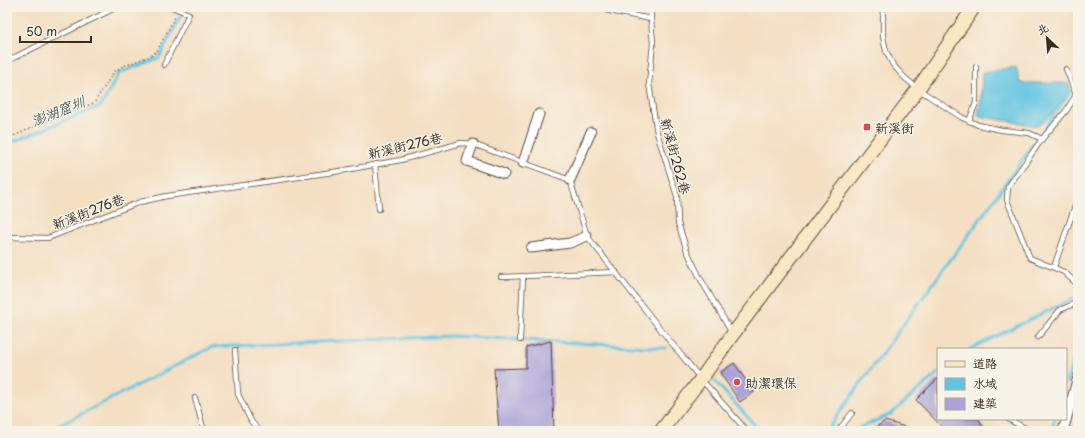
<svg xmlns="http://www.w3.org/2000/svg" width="1085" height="438" viewBox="0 0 1085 438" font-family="'Playpen Sans','LXGW WenKai TC',sans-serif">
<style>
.water{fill:#64c5e2;stroke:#507880}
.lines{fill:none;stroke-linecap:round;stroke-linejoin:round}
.stream{stroke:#64c5e2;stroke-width:3}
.building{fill:#aaa2d8}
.lane-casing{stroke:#574537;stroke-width:6}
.street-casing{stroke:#574537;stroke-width:11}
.secondary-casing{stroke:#574537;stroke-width:15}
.path{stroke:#574537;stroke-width:1.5;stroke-dasharray:1 3;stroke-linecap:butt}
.lane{stroke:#fff;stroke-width:4.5}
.street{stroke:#fff;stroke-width:9}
.secondary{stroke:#fae7c3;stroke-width:13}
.poi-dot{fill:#d1495b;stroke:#f7f3e8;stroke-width:1.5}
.labels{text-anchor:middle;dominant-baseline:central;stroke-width:3;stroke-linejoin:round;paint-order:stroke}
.poi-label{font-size:13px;fill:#3b2a1e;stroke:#f7f3e8;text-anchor:start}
.street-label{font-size:13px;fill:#3b2a1e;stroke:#f7f3e8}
.water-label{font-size:14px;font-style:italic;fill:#475859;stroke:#f7f3e8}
</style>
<rect width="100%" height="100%" fill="#f7f3e8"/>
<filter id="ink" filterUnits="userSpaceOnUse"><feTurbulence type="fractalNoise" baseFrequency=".025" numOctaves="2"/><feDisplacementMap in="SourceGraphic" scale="8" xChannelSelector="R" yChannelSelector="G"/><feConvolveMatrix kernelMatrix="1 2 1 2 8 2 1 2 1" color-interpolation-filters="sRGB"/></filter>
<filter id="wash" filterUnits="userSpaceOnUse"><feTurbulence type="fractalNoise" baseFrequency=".012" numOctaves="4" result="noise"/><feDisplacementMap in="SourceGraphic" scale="16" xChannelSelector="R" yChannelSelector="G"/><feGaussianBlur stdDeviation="0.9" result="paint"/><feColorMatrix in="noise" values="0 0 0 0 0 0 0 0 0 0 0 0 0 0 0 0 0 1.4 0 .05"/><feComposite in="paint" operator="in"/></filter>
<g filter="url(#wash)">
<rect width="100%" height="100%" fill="#f4dfc3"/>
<path class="water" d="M1016 67 1020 83H1068L1071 90 1050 116 1038 126 978 116 981 97 982 72Z"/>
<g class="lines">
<g class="stream">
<path d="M1043 131 1071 90"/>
<path d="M7 144 101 106 119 73 159 58 185 7"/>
<path d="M970 349 1078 296"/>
<path d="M713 379 760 431"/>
<path d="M1066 383 1078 348"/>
<path d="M48 431 212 347 453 336 666 348"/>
<path d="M826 431 996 197 1034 143"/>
<path d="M857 431 859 428 876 421 891 414 938 373"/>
<path d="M1051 431 1055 419"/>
</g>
</g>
<g id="blocks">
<g class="building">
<path d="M551 341 554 431H499L494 369 526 368V347Z"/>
<path d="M734 363 754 392 740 402 720 373Z"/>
<path d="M938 378V419H979L985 431H946L916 400Z"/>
<path d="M885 421 912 429V431H870Z"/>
</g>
</g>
</g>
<g filter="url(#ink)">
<use href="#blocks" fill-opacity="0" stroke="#574537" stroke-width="1"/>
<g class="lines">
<defs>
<g id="lane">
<path d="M589 7 651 19"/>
<path d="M650 7 653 43 649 84 657 133 677 196 678 223 687 251 700 278 732 333"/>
<path d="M882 7 883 15V37L886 51 893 65 905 78 918 89 961 117 978 125 1002 130 1029 133 1042 139 1008 187 1007 200 1030 258 1064 272 1078 285"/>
<path d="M7 61 117 7"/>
<path d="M164 65 189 14 172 7"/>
<path d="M969 121 976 103V67"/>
<path d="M1042 139 1066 111 1076 95 1066 69"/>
<path d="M375 164 379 209"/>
<path d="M7 237 48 238 140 202 167 196 340 171 401 160 461 143 473 144 570 180 587 236 669 340 701 379 747 431"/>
<path d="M1054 267 1078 197"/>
<path d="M501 277 616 272"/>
<path d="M1038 337 1060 310 1078 302"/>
<path d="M520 340 523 276"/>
<path d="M235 350 238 394 251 421 259 431"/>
<path d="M195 398 204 431"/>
<path d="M1008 419 1031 431"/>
<path d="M838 431 852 413"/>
</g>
<g id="street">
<path d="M473 144 467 161 504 174"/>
<path d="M523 163 539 114"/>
<path d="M570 180 591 132"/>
<path d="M531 248 570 243 587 236"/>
<path d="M1063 431 1078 377"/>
</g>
<path id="secondary" d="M661 431 701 379 733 334 918 89 974 7"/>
</defs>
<use href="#lane" class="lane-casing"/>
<use href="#street" class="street-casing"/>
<use href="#secondary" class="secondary-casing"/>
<path class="path" d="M7 139 42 123 94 103 114 72 123 66 151 56 157 51 175 17"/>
<use href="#lane" class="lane"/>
<use href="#street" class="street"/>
<use href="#secondary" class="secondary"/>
</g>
</g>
<g class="poi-dot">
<rect x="863" y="123" width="8" height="8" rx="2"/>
<circle cx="737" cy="382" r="4"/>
</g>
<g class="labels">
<g class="poi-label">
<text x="875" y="127">新溪街</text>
<text x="745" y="382">助潔環保</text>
</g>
<g class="street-label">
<text transform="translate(405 145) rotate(-13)">新溪街276巷</text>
<text transform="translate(676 156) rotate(75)">新溪街262巷</text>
<text transform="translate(88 211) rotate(-21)">新溪街276巷</text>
</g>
<g class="water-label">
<text transform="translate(58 111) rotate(-22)">澎湖窟圳</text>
</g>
</g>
<rect width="1085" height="438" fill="none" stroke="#f7f3e8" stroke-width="24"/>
<rect x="937" y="348" width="130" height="72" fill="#f7f3e8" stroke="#aca397"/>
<rect x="945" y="361" width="20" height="6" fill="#fae7c3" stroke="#aca397"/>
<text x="973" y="368" font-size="12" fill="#3b2a1e">道路</text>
<rect x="945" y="378" width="20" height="12" fill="#64c5e2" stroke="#aca397"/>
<text x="973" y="388" font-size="12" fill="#3b2a1e">水域</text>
<rect x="945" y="398" width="20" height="12" fill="#aaa2d8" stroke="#aca397"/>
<text x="973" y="408" font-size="12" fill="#3b2a1e">建築</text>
<g transform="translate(1047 38) rotate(334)" stroke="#f7f3e8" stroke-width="3" paint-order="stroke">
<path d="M0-3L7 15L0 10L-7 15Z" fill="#3b2a1e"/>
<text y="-6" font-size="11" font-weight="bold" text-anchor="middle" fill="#3b2a1e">北</text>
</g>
<path d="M20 36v6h71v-6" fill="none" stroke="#3b2a1e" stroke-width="2"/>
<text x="26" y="36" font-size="12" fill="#3b2a1e" stroke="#f7f3e8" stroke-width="3" paint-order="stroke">50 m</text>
</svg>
